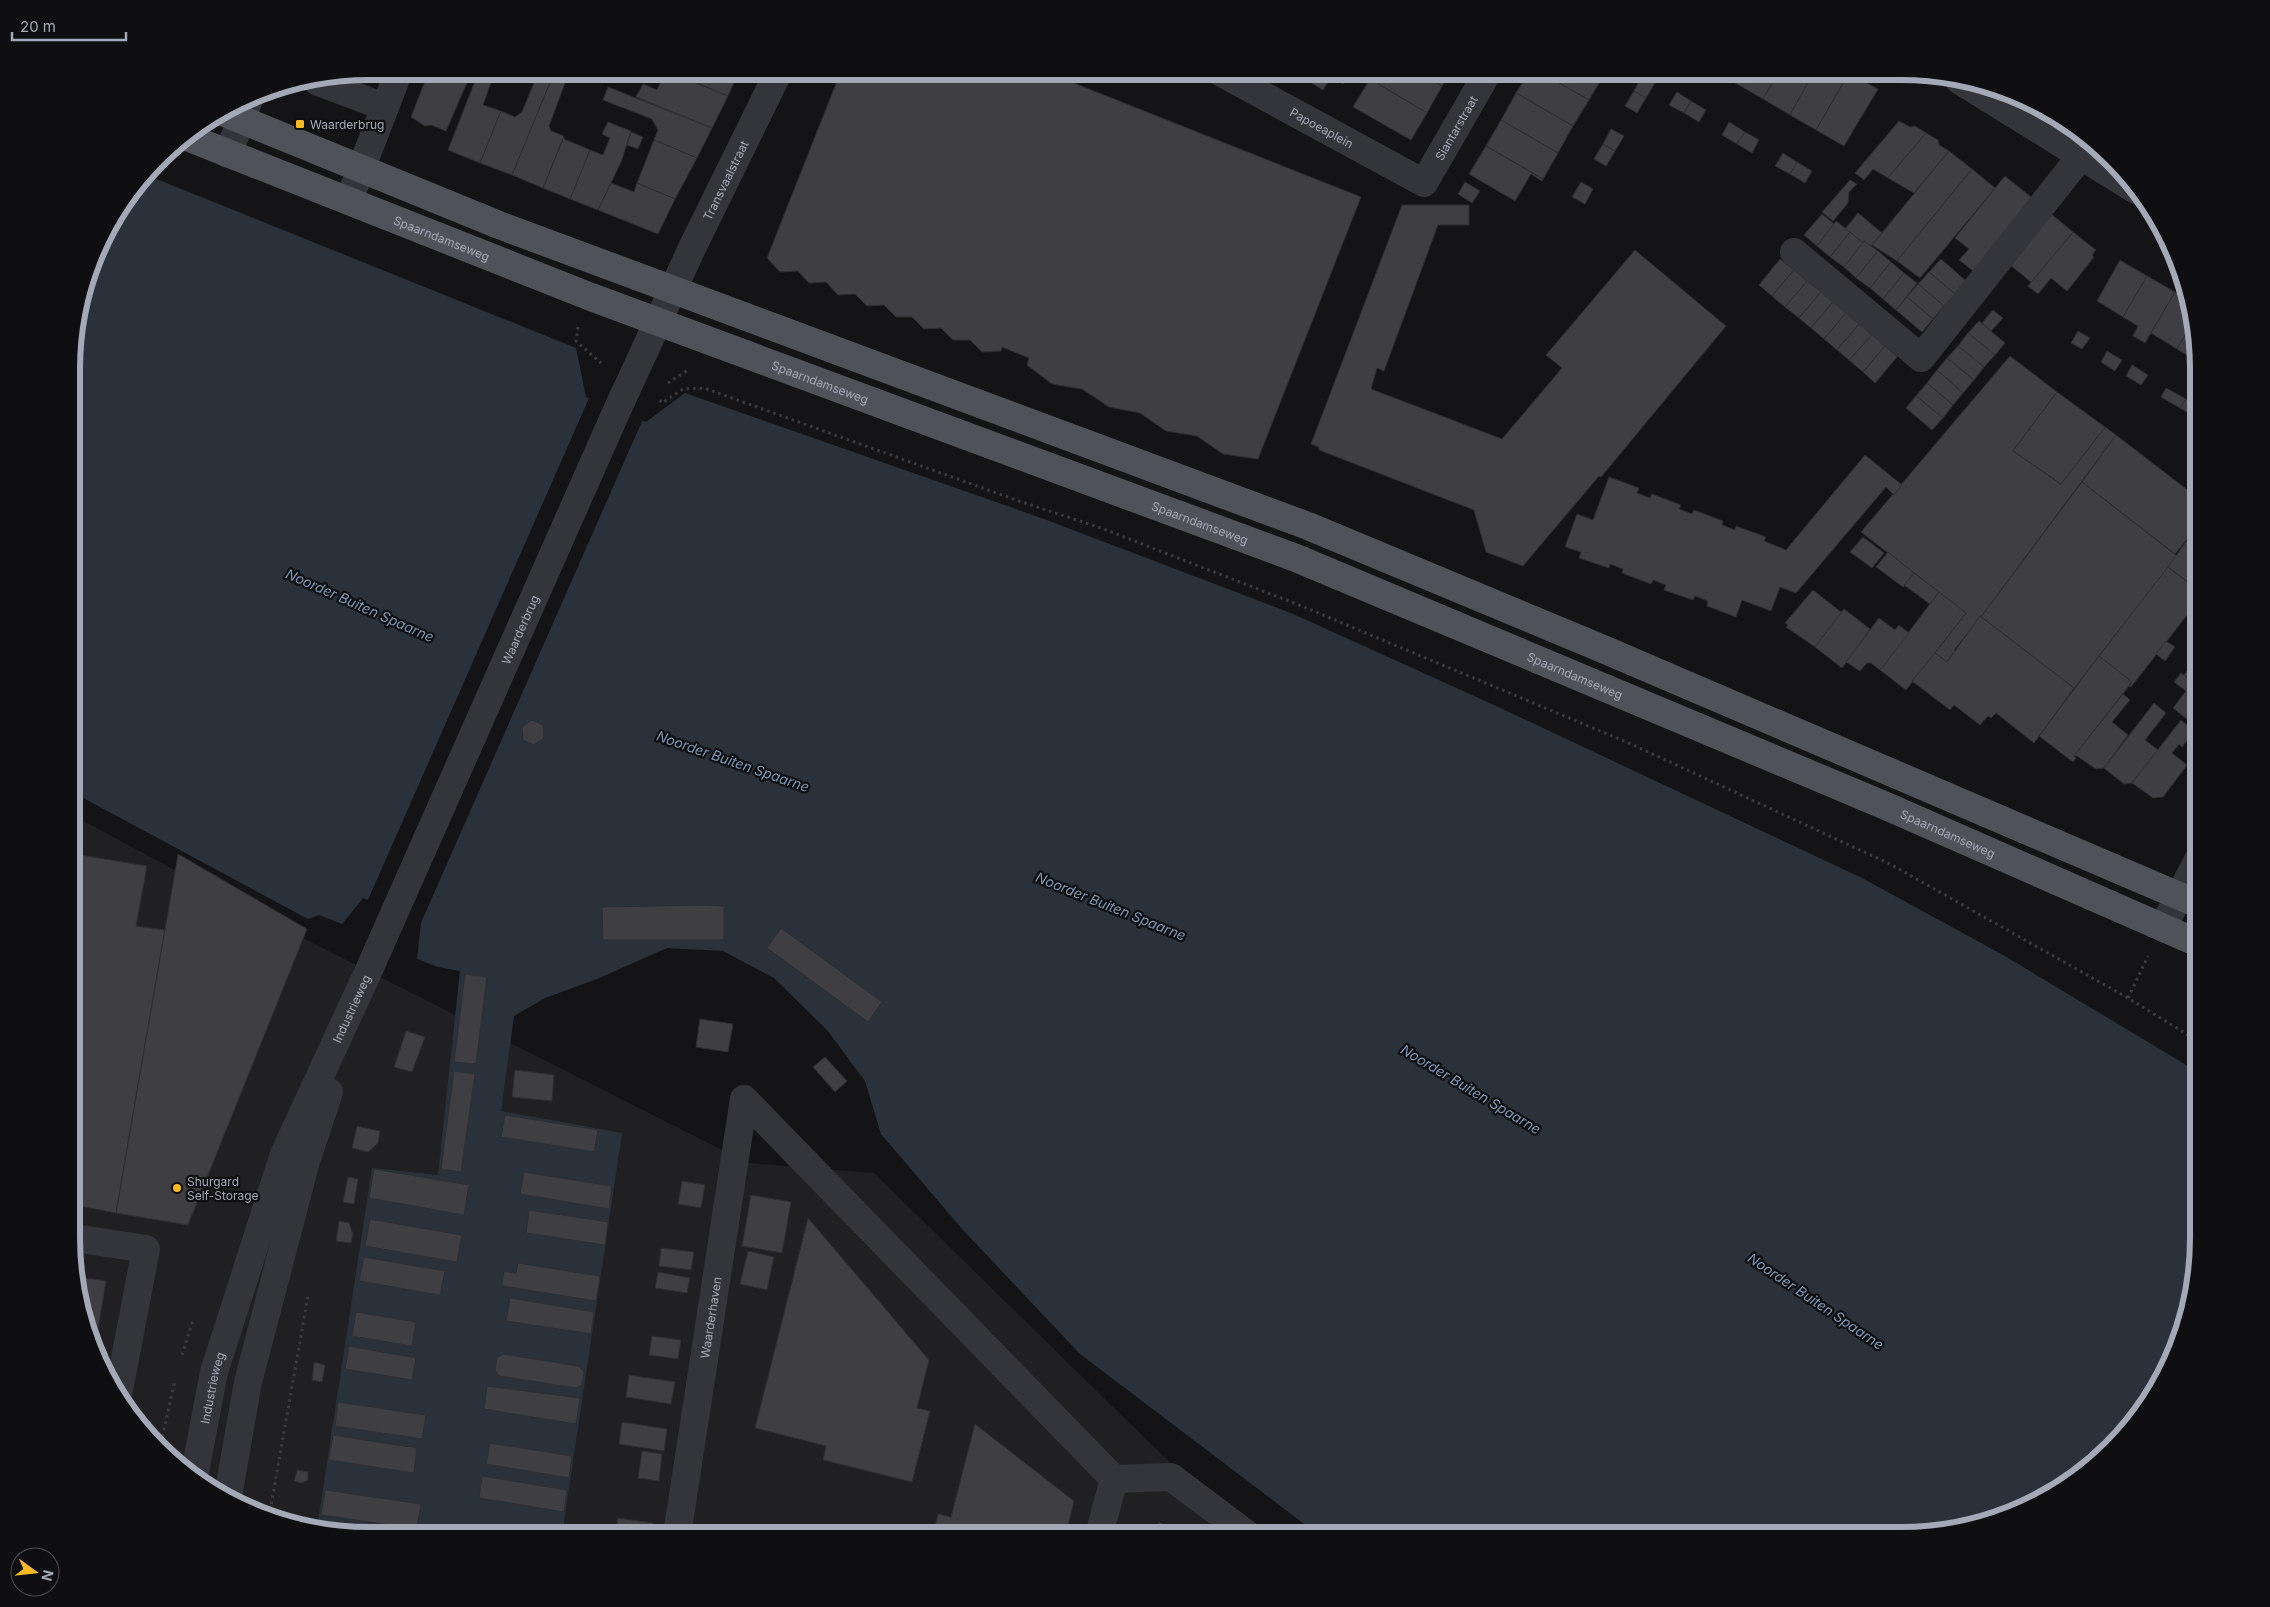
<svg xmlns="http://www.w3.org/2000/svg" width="2270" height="1607" viewBox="0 0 2270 1607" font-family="Inter,sans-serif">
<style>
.built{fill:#202023}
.water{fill:#29323a}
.pier{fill:#141416}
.building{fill:#3e3e43;stroke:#2e2d32}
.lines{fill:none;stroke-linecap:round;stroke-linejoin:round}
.path{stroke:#3a3c42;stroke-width:3;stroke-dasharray:2.5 4;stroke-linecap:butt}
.minor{stroke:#34353b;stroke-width:28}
.major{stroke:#50525a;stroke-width:28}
.poi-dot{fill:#feba23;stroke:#0f0f11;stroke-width:2}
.labels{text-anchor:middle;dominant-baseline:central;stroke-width:4.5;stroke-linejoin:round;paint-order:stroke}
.poi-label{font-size:12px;fill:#a4a9b7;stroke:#0f0f11;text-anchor:start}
.street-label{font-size:12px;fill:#a4a9b7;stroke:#0f0f11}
.water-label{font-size:14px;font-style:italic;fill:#7997b5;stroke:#0f0f11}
.rim{fill:none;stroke:#a4a9b7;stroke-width:6}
</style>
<rect width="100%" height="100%" fill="#141416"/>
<path class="built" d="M74 816 283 928 748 1163 874 1173 1244 1535H350L273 1520 188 1474 111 1386 74 1276Z"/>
<path class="water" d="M149 176 576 348 586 397 646 422 685 393 1044 519 1291 613 1494 705 1862 878 2003 955 2198 1072V1257L2183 1334 2137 1419 2097 1462 2033 1505 1977 1526 1901 1536H1320L1080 1354 963 1230 881 1134 865 1081 827 1030 774 978 723 951 667 948 597 979 545 998 514 1016 501 1111 622 1133 562 1535H350L317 1528 372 1168 438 1175 460 971 438 967 417 959 421 923 363 898 342 924 319 915 308 919 74 793V331L102 237Z"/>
<path class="pier" d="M590 396 643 419 420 925 367 902Z"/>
<g class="building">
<path d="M429 71H469L467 77 469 78 446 131 431 125 425 126 411 117Z"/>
<path d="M479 71H495L483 105 501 111 480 163 448 150Z"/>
<path d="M590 71H602L598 81 588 77Z"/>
<path d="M666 71 728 96 712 128 636 97 643 84 657 90Z"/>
<path d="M669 71H739L728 96Z"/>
<path d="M841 71 1046 72 1361 197 1258 459 1223 454 1197 436 1166 431 1140 413 1109 407 1082 389 1052 384 1027 365 1029 358 1002 347 1001 351 982 352 970 340H953L941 328 924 329 912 317H896L884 305 867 306 855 294 838 295 826 282 809 283 798 271 780 272 767 258Z"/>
<path d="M1297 72H1334L1323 90 1296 73Z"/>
<path d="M1334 72H1351L1343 84 1331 77Z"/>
<path d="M1374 72H1418L1442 86 1427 113 1370 79Z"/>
<path d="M1418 72H1451L1442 86Z"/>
<path d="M1529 72H1540L1589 100 1573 126 1516 93Z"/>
<path d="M1540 72H1602L1605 73 1589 100Z"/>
<path d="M1716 72H1743L1737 84Z"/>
<path d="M1743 72H1779L1763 99 1737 84Z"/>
<path d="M1779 72H1814L1790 115 1763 99Z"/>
<path d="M1814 72 1849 73 1816 130 1790 115Z"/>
<path d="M538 73 552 78 512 175 480 163 501 111 515 117 522 112Z"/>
<path d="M1849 73 1878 89 1844 146 1816 130Z"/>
<path d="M1642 76 1655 83 1646 98 1634 91Z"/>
<path d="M552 78 565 83 549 126 551 131 564 136 543 188 512 175Z"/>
<path d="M1370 79 1427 113 1411 140 1353 107Z"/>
<path d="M608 87 712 128 697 158 654 140 658 130 652 119 603 100Z"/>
<path d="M1634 91 1646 98 1637 113 1625 106Z"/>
<path d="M1677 92 1691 101 1684 113 1669 105Z"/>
<path d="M1516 93 1573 126 1558 153 1501 120Z"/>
<path d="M1691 101 1706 110 1699 122 1684 113Z"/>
<path d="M1501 120 1558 153 1543 179 1486 146Z"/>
<path d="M1899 121 1910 127 1915 126 1926 133 1888 178 1873 169 1864 180 1855 173Z"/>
<path d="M608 122 631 131 621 162 598 210 570 199 590 150 603 155 610 138 602 134Z"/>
<path d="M1729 122 1745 132 1737 144 1722 135Z"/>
<path d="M1611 129 1624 136 1615 151 1603 144Z"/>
<path d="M631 132 643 137 638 149 627 145Z"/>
<path d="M1745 132 1759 140 1752 153 1737 144Z"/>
<path d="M1926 133 1938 140 1939 145 1949 151 1914 193 1888 178Z"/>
<path d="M564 137V139L590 150 570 199 543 188Z"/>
<path d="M654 140 697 158 675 199 637 183Z"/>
<path d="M1603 144 1615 151 1606 166 1594 159Z"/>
<path d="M1486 146 1543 179 1542 181 1531 174 1515 201 1469 174Z"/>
<path d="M1949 151 1972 169 1897 261 1872 245Z"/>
<path d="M1783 153 1797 162 1790 174 1775 166Z"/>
<path d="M1797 162 1812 171 1805 183 1790 174Z"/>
<path d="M1972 169 1995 188 1920 278 1897 261Z"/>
<path d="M2005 176 2036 201 1976 273 1959 260 1969 249 1955 238Z"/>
<path d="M1850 180 1857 184 1849 192 1848 203 1833 221 1822 212Z"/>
<path d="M1465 182 1480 191 1472 203 1458 194Z"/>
<path d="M1581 182 1593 189 1585 204 1572 197Z"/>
<path d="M611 183 634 192 637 183 675 199 658 234 598 210Z"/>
<path d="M1402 205H1469V225H1438L1384 371 1377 368 1371 389 1502 439 1562 368 1546 355 1635 250 1726 326 1601 477 1599 476 1523 566 1486 552 1474 510 1319 450V447L1311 444Z"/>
<path d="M1858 213 1882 233 1871 246 1864 241 1863 243 1845 229Z"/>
<path d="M2050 213 2073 232 2032 283 2009 264Z"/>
<path d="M1822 214 1834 224 1817 246 1804 235Z"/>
<path d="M1836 221 1850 232 1830 257 1817 246Z"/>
<path d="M1850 232 1863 243 1844 267 1830 257Z"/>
<path d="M2073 232 2096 250 2092 255 2094 257 2067 291 2051 278 2038 294 2028 286Z"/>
<path d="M1864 241 1878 251 1856 278 1844 267Z"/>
<path d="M1878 251 1891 262 1870 288 1856 278Z"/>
<path d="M1780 259 1794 270 1772 296 1759 285Z"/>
<path d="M1941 259 1966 281 1955 294 1929 272Z"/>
<path d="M2120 260 2147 276 2123 317 2097 301Z"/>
<path d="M1891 262 1904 273 1883 299 1870 288Z"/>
<path d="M1794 270 1807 281 1785 307 1772 296Z"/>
<path d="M1929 272 1955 294 1944 306 1918 284Z"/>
<path d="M1904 273 1917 283 1896 310 1883 299Z"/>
<path d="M2147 276 2175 292 2145 343 2133 336 2138 326 2123 317Z"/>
<path d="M1807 281 1821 292 1799 318 1785 307Z"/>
<path d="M1918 284 1944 306 1933 319 1907 297Z"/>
<path d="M1821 292 1833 302 1811 328 1799 318Z"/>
<path d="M2175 292 2184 298 2191 325 2177 349 2151 333Z"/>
<path d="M1907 297 1933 319 1922 332 1896 310Z"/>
<path d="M1833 302 1846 313 1824 339 1811 328Z"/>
<path d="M1993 310 2003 318 1991 331 1982 323Z"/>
<path d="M1846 313 1859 324 1837 350 1824 339Z"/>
<path d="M1979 321 2005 343 1995 355 1968 333Z"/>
<path d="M1859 324 1872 335 1849 360 1837 350Z"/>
<path d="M2191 325 2198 350V362L2177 349Z"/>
<path d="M2078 331 2090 338 2082 349 2071 343Z"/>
<path d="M1968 333 1995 355 1984 367 1958 346Z"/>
<path d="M1872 335 1885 346 1863 372 1849 360Z"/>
<path d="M1885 346 1897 357 1875 383 1863 372Z"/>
<path d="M1958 346 1984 367 1974 380 1947 358Z"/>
<path d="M2107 351 2122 360 2115 371 2101 362Z"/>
<path d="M2010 356 2057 392 2013 451 2061 484 2105 427 2116 435 1981 617 1954 650 1955 651 1947 662 1935 653 1966 613 1861 532Z"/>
<path d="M1947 358 1974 380 1963 393 1937 370Z"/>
<path d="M2132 365 2148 375 2141 385 2126 376Z"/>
<path d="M1937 370 1963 393 1953 405 1927 383Z"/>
<path d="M1927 383 1953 405 1943 418 1916 396Z"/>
<path d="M2166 388 2186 399 2180 408 2161 397Z"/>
<path d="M2057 392 2105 427 2061 484 2013 451Z"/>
<path d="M1916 396 1943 418 1932 430 1906 408Z"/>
<path d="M2186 399 2198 406V419L2180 408Z"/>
<path d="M2116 435 2198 498V528L2195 529 2175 554 2082 482Z"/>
<path d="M1865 455 1902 485 1894 495 1886 487 1796 593 1780 587 1771 611 1742 600 1736 617 1707 606 1708 601 1695 596 1693 600 1664 590 1666 585 1653 580 1651 584 1622 573 1623 569 1610 564 1609 568 1579 558 1581 552 1565 547 1577 514 1593 520 1609 477 1639 488 1637 493 1650 498 1652 494 1681 505 1679 509 1692 514 1694 510 1723 521 1722 525 1735 530 1736 526 1766 537 1764 541 1786 550Z"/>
<path d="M2082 482 2177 556 2074 688 1981 617Z"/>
<path d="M2195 529 2198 531V590L2168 567Z"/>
<path d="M1863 537 1884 553 1872 568 1850 552Z"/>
<path d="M1888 552 1914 573 1903 587 1876 567Z"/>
<path d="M2168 567 2198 590V601L2131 687 2129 686 2132 682 2099 656Z"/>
<path d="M1914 573 1939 592 1930 604 1904 585Z"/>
<path d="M1813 590 1841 612 1844 609 1815 647 1786 627 1788 625 1785 623Z"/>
<path d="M1939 592 1966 613 1906 690 1880 670Z"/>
<path d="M1844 609 1870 629 1842 668 1815 647Z"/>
<path d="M1980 616 2074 688 2034 743 1996 713 1991 718 1988 716 1980 725 1954 705 1950 710 1912 681 1935 653 1947 662Z"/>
<path d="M1879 618 1895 630 1899 625 1909 633 1880 670 1871 663H1867L1860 671 1846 662Z"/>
<path d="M2166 641 2175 647 2165 661 2156 654Z"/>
<path d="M2099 656 2132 682 2074 756 2076 758 2073 762 2039 736Z"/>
<path d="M2198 657V686L2184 675Z"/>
<path d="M2181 673 2198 686V728L2173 708 2186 691 2174 682Z"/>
<path d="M2123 694 2130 700 2112 722 2128 735 2104 768 2096 769 2077 756H2074Z"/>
<path d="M2154 703 2166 713 2145 740 2158 750 2132 783 2124 784 2104 768Z"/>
<path d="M532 720 543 725 544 738 534 745 523 740 522 727Z"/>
<path d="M2181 720 2194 731 2182 747 2179 744 2172 753 2187 765 2163 797 2153 798 2132 783Z"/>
<path d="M74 854 147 866 136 926 165 930 116 1213 74 1205Z"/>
<path d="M178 854 307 929 188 1225 116 1213Z"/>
<path d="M706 905 724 906V940H603L602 907Z"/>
<path d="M781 928 882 1002 868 1022 767 948Z"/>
<path d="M465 974 487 977 476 1064 454 1062Z"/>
<path d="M700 1019 733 1024 728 1052 696 1047Z"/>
<path d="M406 1031 425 1037 412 1072 394 1067Z"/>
<path d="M825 1057 847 1081 835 1092 813 1067Z"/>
<path d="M515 1070 554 1075 552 1101 512 1097Z"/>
<path d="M454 1071 475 1074 461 1172 441 1169Z"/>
<path d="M505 1115 598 1130 594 1152 501 1137Z"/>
<path d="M357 1126 380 1131 378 1143 368 1152 352 1148Z"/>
<path d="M374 1169 469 1185 464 1215 369 1198Z"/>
<path d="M524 1172 612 1186 609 1209 520 1194Z"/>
<path d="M348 1177 358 1179 354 1204 343 1202Z"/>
<path d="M682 1181 705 1185 701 1208 678 1204Z"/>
<path d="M751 1195 791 1202 782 1253 742 1246Z"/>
<path d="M529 1210 608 1222 605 1245 526 1233Z"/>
<path d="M808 1218 929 1360 917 1408 930 1411 912 1482 823 1460 826 1446 755 1428Z"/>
<path d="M370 1219 462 1235 457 1262 365 1246Z"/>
<path d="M339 1221 349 1223 353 1234 351 1243 336 1241Z"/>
<path d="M661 1248 694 1252 691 1270 659 1266Z"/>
<path d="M748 1251 774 1257 767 1290 740 1284Z"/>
<path d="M364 1257 445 1271 440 1295 359 1281Z"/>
<path d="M518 1263 600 1276 596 1301 502 1286 504 1271 516 1273Z"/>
<path d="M658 1272 690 1278 687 1293 655 1288Z"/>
<path d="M74 1276 106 1281 96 1341Z"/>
<path d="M510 1298 594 1312 591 1334 506 1321Z"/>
<path d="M356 1312 416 1322 412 1346 352 1336Z"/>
<path d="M652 1336 681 1340 678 1359 649 1355Z"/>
<path d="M349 1346 416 1358 412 1380 345 1369Z"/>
<path d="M503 1354 579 1366 584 1372 582 1385 576 1388 499 1376 495 1370 497 1358Z"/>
<path d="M314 1362 325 1365 322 1382 312 1380Z"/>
<path d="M629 1375 675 1382 671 1404 626 1397Z"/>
<path d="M487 1386 580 1398 576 1424 484 1409Z"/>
<path d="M338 1402 426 1415 422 1439 335 1426Z"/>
<path d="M622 1422 667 1429 664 1451 619 1444Z"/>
<path d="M975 1424 1074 1501 1066 1535H933L938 1514 951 1517Z"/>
<path d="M333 1435 417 1448 414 1473 329 1460Z"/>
<path d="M490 1443 572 1456 569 1478 486 1464Z"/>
<path d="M642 1451 662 1454 659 1481 638 1478Z"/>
<path d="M297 1470 308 1472V1480L302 1483 294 1481Z"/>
<path d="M482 1476 567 1490 564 1512 479 1498Z"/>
<path d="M325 1490 421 1504 417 1529 321 1515Z"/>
<path d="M618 1518 653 1523 651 1535H615Z"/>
<path d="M1159 1522 1176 1535H1155Z"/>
<path d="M322 1523 386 1533 385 1535H350L321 1529Z"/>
<path d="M475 1530 508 1535H475Z"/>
</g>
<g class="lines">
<g class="path">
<path d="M578 327 576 341 601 363"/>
<path d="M668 383 688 370"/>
<path d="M660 400 662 403 683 389 704 388 1019 501 1101 528 1299 605 1629 743 1890 864 2128 998 2198 1041"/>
<path d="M2128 998 2148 956"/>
<path d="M182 1355 193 1320"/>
<path d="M161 1443 175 1380"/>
<path d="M269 1517 308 1296"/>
</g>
<g class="minor">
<path id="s1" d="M1220 72 1424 183 1488 72"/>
<path d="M1959 80 2136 190"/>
<path d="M318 82 385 107"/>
<path d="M228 154 250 97"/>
<path d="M349 200 399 71"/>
<path d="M1794 252 1921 358 2081 156"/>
<path d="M2163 927 2198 860"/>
<path d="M744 1099 1114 1479"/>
<path d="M74 1238 146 1249 118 1395"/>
<path id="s2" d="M194 1477 214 1372 284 1154 369 970 618 408 693 246 779 71"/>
<path d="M228 1496 248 1382 306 1161 329 1092"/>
<path id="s3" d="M677 1535 744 1099"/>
<path d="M1099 1535 1114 1479 1171 1477 1248 1535"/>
</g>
<g class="major">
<path d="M225 113 499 225 1308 526 1603 649 2198 904"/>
<path id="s4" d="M187 137 591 297 1296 558 1886 806 2198 943"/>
</g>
</g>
<g class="poi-dot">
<rect x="295" y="119" width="10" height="10" rx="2.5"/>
<circle cx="177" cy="1188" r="5"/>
</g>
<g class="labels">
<g class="poi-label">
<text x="310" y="124">Waarderbrug</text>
<text x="187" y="1181">Shurgard<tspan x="187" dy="14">Self-Storage</tspan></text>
</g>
<g class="street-label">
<text stroke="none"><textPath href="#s1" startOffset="116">Papoeaplein</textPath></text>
<text stroke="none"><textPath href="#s1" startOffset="296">Siantarstraat</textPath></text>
<text stroke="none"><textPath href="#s2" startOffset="1405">Transvaalstraat</textPath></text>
<text stroke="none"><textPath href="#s4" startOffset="274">Spaarndamseweg</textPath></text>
<text stroke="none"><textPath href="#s4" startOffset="679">Spaarndamseweg</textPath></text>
<text stroke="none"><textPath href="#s4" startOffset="1084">Spaarndamseweg</textPath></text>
<text stroke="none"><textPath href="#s2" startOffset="911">Waarderbrug</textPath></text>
<text stroke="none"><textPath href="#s4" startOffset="1489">Spaarndamseweg</textPath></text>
<text stroke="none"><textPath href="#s4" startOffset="1894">Spaarndamseweg</textPath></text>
<text stroke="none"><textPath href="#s2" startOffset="496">Industrieweg</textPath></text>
<text stroke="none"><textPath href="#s3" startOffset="220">Waarderhaven</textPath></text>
<text stroke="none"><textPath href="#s2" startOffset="91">Industrieweg</textPath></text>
</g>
<g class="water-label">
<text transform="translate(360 605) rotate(24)">Noorder Buiten Spaarne</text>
<text transform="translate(733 761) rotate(19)">Noorder Buiten Spaarne</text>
<text transform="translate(1111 906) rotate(22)">Noorder Buiten Spaarne</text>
<text transform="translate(1471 1089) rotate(31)">Noorder Buiten Spaarne</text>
<text transform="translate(1816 1301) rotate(34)">Noorder Buiten Spaarne</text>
</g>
</g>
<path d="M0 0H2270V1607H0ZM369 80H1901A289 289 0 0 1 2190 369V1238A289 289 0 0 1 1901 1527H369A289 289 0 0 1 80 1238V369A289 289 0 0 1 369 80Z" fill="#0f0f11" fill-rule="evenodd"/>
<path class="rim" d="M369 80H1901A289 289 0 0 1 2190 369V1238A289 289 0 0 1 1901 1527H369A289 289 0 0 1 80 1238V369A289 289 0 0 1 369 80Z"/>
<g transform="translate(35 1572) rotate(105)"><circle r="24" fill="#0f0f11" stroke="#4b4d53"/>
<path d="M0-4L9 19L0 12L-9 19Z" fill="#feba23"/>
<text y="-8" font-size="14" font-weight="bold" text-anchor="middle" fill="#a4a9b7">N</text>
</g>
<path d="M12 32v8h114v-8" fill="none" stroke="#a4a9b7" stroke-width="2.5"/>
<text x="20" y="32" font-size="15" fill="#a4a9b7" stroke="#0f0f11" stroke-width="4" paint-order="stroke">20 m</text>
</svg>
